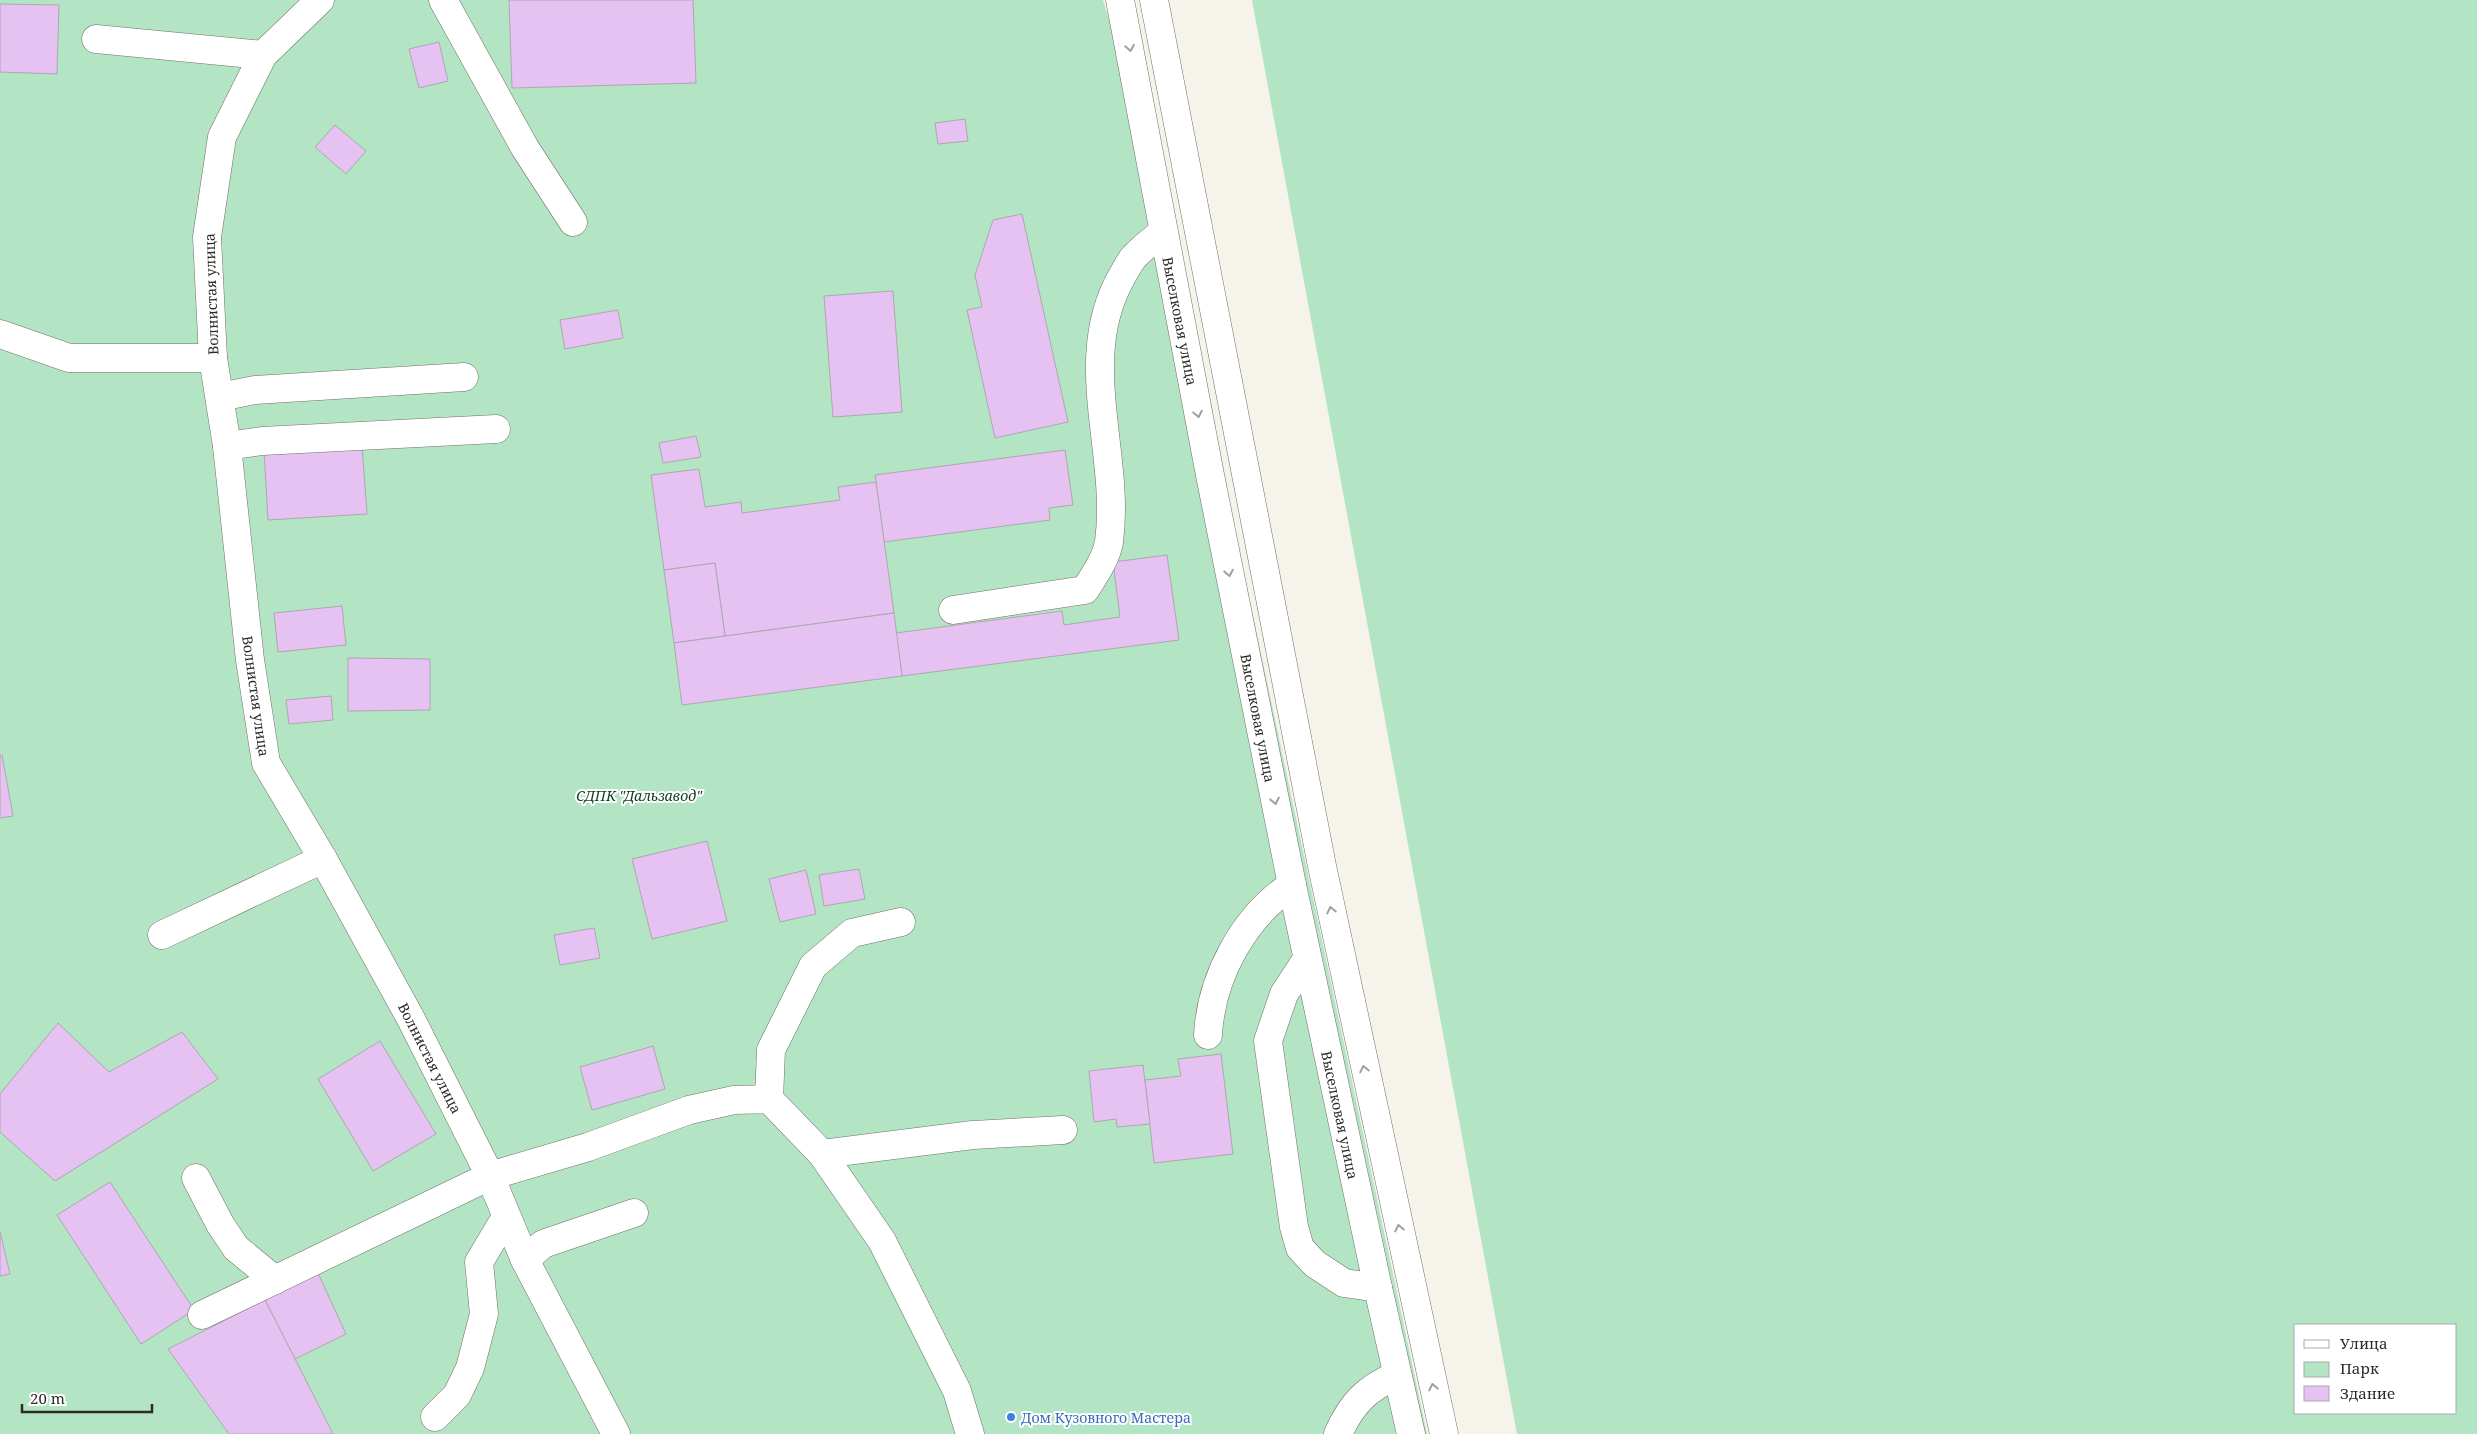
<svg xmlns="http://www.w3.org/2000/svg" width="2477" height="1434" viewBox="0 0 2477 1434" font-family="'Noto Serif',serif">
<style>
.green{fill:#b3e4c4;fill-rule:evenodd}
.building{fill:#e5c2f1;stroke:#ada8af}
.lines{fill:none;stroke-linecap:round;stroke-linejoin:round}
.minor-casing{stroke:#717068;stroke-width:29}
.major-casing{stroke:#717068;stroke-width:29}
.minor{stroke:#fff;stroke-width:28}
.major{stroke:#fff;stroke-width:28}
.oneway{stroke:#a0a09e}
.shop-dot{fill:#3f7fe0;stroke:#fff;stroke-width:2}
.labels{text-anchor:middle;dominant-baseline:central;stroke-width:4;stroke-linejoin:round;paint-order:stroke}
.street-label{font-size:14px;fill:#2c2b28;stroke:#fff}
.park-label{font-size:14px;font-style:italic;fill:#103a23;stroke:#fff}
.shop-label{font-size:14px;fill:#366cbe;stroke:#fff;text-anchor:start}
</style>
<rect width="100%" height="100%" fill="#f5f3ea"/>
<g class="green">
<path d="M0 0H1103L1165 202 1427 1434H0Z"/>
<path d="M1252 0H2477V1434H1517ZM2296 1325H2456V1413H2296Z"/>
</g>
<g class="building">
<path d="M509 0H693L696 83 512 88Z"/>
<path d="M0 4 59 5 57 74 0 72Z"/>
<path d="M439 42 448 81 419 88 409 49Z"/>
<path d="M965 119 968 141 938 144 935 123Z"/>
<path d="M335 125 366 151 346 174 315 147Z"/>
<path d="M1022 214 1068 422 995 438 967 310 982 307 975 275 993 220Z"/>
<path d="M893 291 902 412 833 417 824 296Z"/>
<path d="M618 310 623 338 565 349 560 320Z"/>
<path d="M696 436 701 457 663 463 659 443Z"/>
<path d="M362 445 367 514 268 520 264 451Z"/>
<path d="M1065 450 1073 505 1049 508 1050 520 884 542 875 475Z"/>
<path d="M699 469 705 507 741 502 742 513 840 500 838 487 876 482 894 613 725 636 715 563 664 570 651 475Z"/>
<path d="M1167 555 1179 640 902 676 896 633 1062 611 1064 625 1120 617 1113 562Z"/>
<path d="M715 563 725 636 674 643 664 570Z"/>
<path d="M342 606 346 645 278 652 274 613Z"/>
<path d="M894 613 902 676 682 705 674 643Z"/>
<path d="M348 658 430 659V710L348 711Z"/>
<path d="M331 696 333 720 289 724 286 700Z"/>
<path d="M0 755H2L13 816 0 818Z"/>
<path d="M707 841 727 921 652 939 632 859Z"/>
<path d="M859 869 865 899 824 906 819 875Z"/>
<path d="M806 870 816 914 780 922 769 879Z"/>
<path d="M594 928 600 958 560 965 554 935Z"/>
<path d="M58 1023 109 1072 182 1032 218 1079 55 1181 0 1132V1094Z"/>
<path d="M380 1041 436 1134 373 1171 318 1079Z"/>
<path d="M653 1046 665 1089 592 1110 580 1067Z"/>
<path d="M1221 1054 1233 1154 1154 1163 1145 1080 1181 1076 1178 1059Z"/>
<path d="M1143 1065 1150 1124 1117 1127 1116 1119 1094 1122 1089 1071Z"/>
<path d="M110 1182 194 1310 141 1344 57 1215Z"/>
<path d="M0 1232 10 1274 0 1276Z"/>
<path d="M318 1273 346 1334 295 1359 265 1300Z"/>
<path d="M265 1300 318 1404 333 1434H229L168 1349Z"/>
</g>
<g class="lines">
<defs>
<g id="minor">
<path d="M320 0 263 55 222 137 207 237 213 358 227 446 250 660 266 763 323 859 411 1019 490 1176 525 1260 616 1434"/>
<path d="M443 0 525 148 573 222"/>
<path d="M96 39 263 55"/>
<path d="M0 334 69 358H213"/>
<path d="M220 397 255 390 464 377"/>
<path d="M227 446 262 441 496 429"/>
<path d="M953 610 1085 590C1094 576 1106 559 1109 542 1121 453 1074 360 1122 276 1126 270 1129 262 1134 257 1142 248 1153 240 1163 232"/>
<path d="M162 935 323 859"/>
<path d="M1307 959 1284 994 1268 1041 1294 1227 1300 1248 1315 1264 1344 1283 1378 1288"/>
<path d="M1208 1035C1211 978 1243 917 1292 885"/>
<path d="M769 1099 771 1050 813 966 852 933 901 922"/>
<path d="M822 1154 973 1135 1063 1130"/>
<path d="M196 1178 220 1224 236 1248 275 1280"/>
<path d="M525 1260 543 1244 634 1213"/>
<path d="M202 1315 490 1176 588 1147 689 1110 734 1100 769 1099 822 1154 882 1241 957 1391 970 1434"/>
<path d="M435 1417 457 1395 470 1368 484 1314 479 1262 506 1217"/>
<path d="M1338 1434C1352 1403 1366 1389 1397 1375"/>
</g>
<g id="major">
<path d="M1120 0 1210 475 1292 885 1378 1288 1411 1434"/>
<path d="M1154 0 1322 866 1444 1434"/>
</g>
</defs>
<use href="#minor" class="minor-casing"/>
<use href="#major" class="major-casing"/>
<use href="#minor" class="minor"/>
<use href="#major" class="major"/>
</g>
<defs><path id="oneway-chevron" d="M-2-3.5L2.5 0L-2 3.5" fill="none" stroke-width="1.6" stroke-linecap="round" stroke-linejoin="round" transform="scale(1.25)"/></defs>
<g class="oneway">
<use href="#oneway-chevron" transform="translate(1130 48) rotate(80)"/>
<use href="#oneway-chevron" transform="translate(1198 414) rotate(79)"/>
<use href="#oneway-chevron" transform="translate(1229 573) rotate(79)"/>
<use href="#oneway-chevron" transform="translate(1275 801) rotate(79)"/>
<use href="#oneway-chevron" transform="translate(1331 910) rotate(-102)"/>
<use href="#oneway-chevron" transform="translate(1364 1069) rotate(-102)"/>
<use href="#oneway-chevron" transform="translate(1399 1228) rotate(-102)"/>
<use href="#oneway-chevron" transform="translate(1433 1387) rotate(-102)"/>
</g>
<circle class="shop-dot" cx="1011" cy="1417" r="5"/>
<g class="labels">
<g class="street-label">
<text transform="translate(211 294) rotate(-92)">Волнистая улица</text>
<text transform="translate(1180 321) rotate(79)">Выселковая улица</text>
<text transform="translate(256 696) rotate(82)">Волнистая улица</text>
<text transform="translate(1258 718) rotate(79)">Выселковая улица</text>
<text transform="translate(430 1058) rotate(63)">Волнистая улица</text>
<text transform="translate(1340 1115) rotate(78)">Выселковая улица</text>
</g>
<g class="park-label">
<text x="639" y="795">СДПК "Дальзавод"</text>
</g>
<g class="shop-label">
<text x="1021" y="1417">Дом Кузовного Мастера</text>
</g>
</g>
<rect x="2294" y="1324" width="162" height="90" fill="#ffffff" stroke="#abaaa9"/>
<rect x="2304" y="1340" width="25" height="8" fill="#ffffff" stroke="#abaaa9"/>
<text x="2340" y="1349" font-size="15" fill="#2c2b28">Улица</text>
<rect x="2304" y="1362" width="25" height="15" fill="#b3e4c4" stroke="#abaaa9"/>
<text x="2340" y="1374" font-size="15" fill="#2c2b28">Парк</text>
<rect x="2304" y="1386" width="25" height="15" fill="#e5c2f1" stroke="#abaaa9"/>
<text x="2340" y="1399" font-size="15" fill="#2c2b28">Здание</text>
<path d="M22 1404v8h130v-8" fill="none" stroke="#2c2b28" stroke-width="2.5"/>
<text x="30" y="1404" font-size="15" fill="#2c2b28" stroke="#ffffff" stroke-width="4" paint-order="stroke">20 m</text>
</svg>
